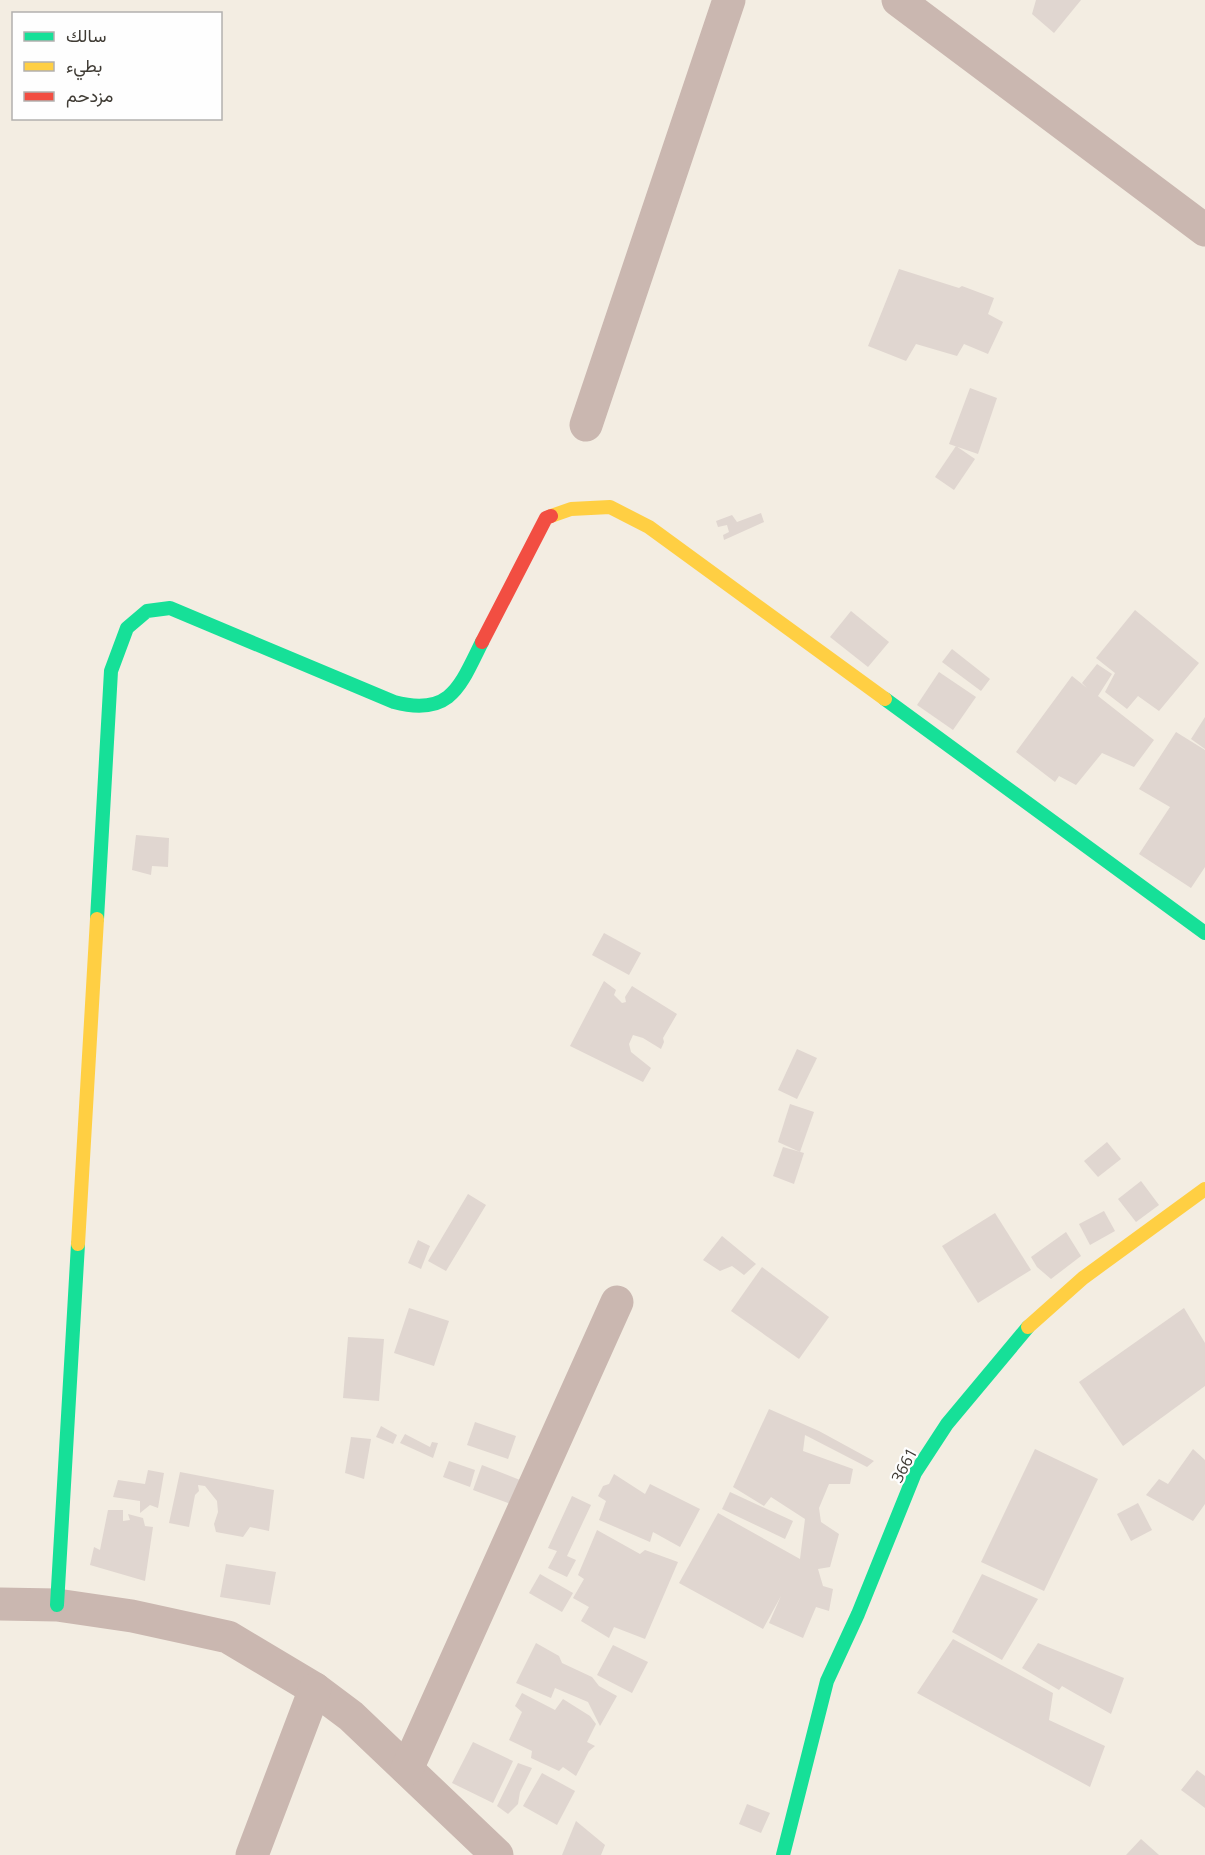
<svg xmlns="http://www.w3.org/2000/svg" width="1205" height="1855" viewBox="0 0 1205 1855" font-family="'Open Sans',Vazirmatn,sans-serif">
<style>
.building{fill:#e0d6d0}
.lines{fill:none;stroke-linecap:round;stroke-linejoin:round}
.street{stroke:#cab7b0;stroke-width:33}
.fast{stroke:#16e098;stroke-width:14}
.slow{stroke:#ffcf43;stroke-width:14}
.jam{stroke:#f24e42;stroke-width:14}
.labels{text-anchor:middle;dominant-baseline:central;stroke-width:4.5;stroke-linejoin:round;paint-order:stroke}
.street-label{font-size:16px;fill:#403c35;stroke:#fefefe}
</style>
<rect width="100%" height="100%" fill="#f3ede2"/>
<g class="building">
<path d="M1036 0H1081L1054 33 1032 14Z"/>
<path d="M899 269 959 288 962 286 994 298 988 314 1003 322 988 354 964 344 957 356 916 344 906 361 868 346Z"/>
<path d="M970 388 997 398 978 454 949 444Z"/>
<path d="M956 446 975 459 954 490 935 477Z"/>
<path d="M761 513 764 522 724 540 723 535 729 532 727 525 718 527 716 521 732 515 737 522Z"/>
<path d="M1135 610 1199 663 1159 711 1138 696 1127 709 1105 692 1115 673 1096 658Z"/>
<path d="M851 611 889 642 868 667 830 637Z"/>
<path d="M952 649 990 679 981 691 942 662Z"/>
<path d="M1097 664 1112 674 1098 696 1154 740 1134 767 1102 753 1076 785 1059 776 1055 782 1016 752 1072 676 1087 688 1082 683Z"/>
<path d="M939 672 976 697 953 730 917 705Z"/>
<path d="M1205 717V749L1191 739Z"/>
<path d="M1176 732 1205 750V867L1191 888 1139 854 1170 807 1139 789Z"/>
<path d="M136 835 169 838 168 867 152 866 151 875 132 870Z"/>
<path d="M604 933 641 953 629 975 592 955Z"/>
<path d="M604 981 616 990 614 995 622 1003 626 1002 625 997 632 986 677 1014 663 1038 664 1042 661 1049 643 1038 633 1035 629 1044 631 1052 651 1068 643 1082 570 1046Z"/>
<path d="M797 1049 817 1058 797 1099 778 1090Z"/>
<path d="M790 1104 814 1112 800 1152 778 1142Z"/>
<path d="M1107 1142 1121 1159 1098 1177 1084 1161Z"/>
<path d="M783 1147 804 1153 794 1184 773 1176Z"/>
<path d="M1141 1181 1159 1205 1136 1222 1118 1199Z"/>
<path d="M468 1194 486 1205 446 1271 428 1261Z"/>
<path d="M1104 1211 1115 1231 1090 1245 1079 1224Z"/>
<path d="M995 1213 1031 1270 978 1303 942 1246Z"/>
<path d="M1066 1232 1081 1256 1051 1279 1037 1267 1031 1257Z"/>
<path d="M722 1236 756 1264 744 1275 732 1266 720 1271 703 1260Z"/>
<path d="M418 1240 430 1246 421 1269 408 1263Z"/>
<path d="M762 1267 829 1317 799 1359 731 1311Z"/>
<path d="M409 1308 449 1321 434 1366 394 1353Z"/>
<path d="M1184 1308 1205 1343V1386L1123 1446 1079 1382Z"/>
<path d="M348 1337 384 1339 379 1401 343 1398Z"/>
<path d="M769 1409 819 1431 874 1461 867 1467 805 1435 803 1451 853 1469 850 1484H829L819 1508 821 1522 839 1534 830 1567 818 1569 823 1586 833 1589 829 1611 816 1607 803 1638 769 1623 781 1596 763 1629 679 1583 718 1513 800 1559 805 1519 771 1497 764 1506 733 1487Z"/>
<path d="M475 1422 516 1436 508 1459 467 1445Z"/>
<path d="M381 1426 397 1435 393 1444 376 1437Z"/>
<path d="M405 1434 430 1447 432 1442 438 1443 433 1458 400 1443Z"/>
<path d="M351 1437 371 1439 364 1479 345 1473Z"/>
<path d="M1035 1449 1098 1479 1044 1591 981 1562Z"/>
<path d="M1193 1449 1205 1460V1504L1193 1521 1146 1495 1159 1479 1168 1484Z"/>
<path d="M449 1461 475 1470 470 1487 443 1477Z"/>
<path d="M482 1465 520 1480 511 1504 473 1490Z"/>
<path d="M148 1470 164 1473 158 1508 150 1505 140 1513V1501L113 1497 118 1480 145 1484Z"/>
<path d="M180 1472 274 1490 269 1531 250 1527 243 1537 216 1532 214 1524 218 1512 217 1501 205 1486 198 1485 199 1491 195 1495 189 1527 169 1523Z"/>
<path d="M614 1474 645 1494 650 1484 700 1509 680 1547 653 1532 650 1542 599 1520 606 1501 598 1496 603 1486 609 1484Z"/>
<path d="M730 1492 793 1521 785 1539 722 1509Z"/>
<path d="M572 1496 591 1505 567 1556 576 1560 567 1577 548 1568 557 1551 548 1548Z"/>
<path d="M1138 1503 1152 1530 1131 1541 1117 1514Z"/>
<path d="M108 1510H123V1521L130 1520 128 1514 143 1518 145 1526 153 1527 145 1581 90 1565 94 1547 100 1550Z"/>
<path d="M597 1530 640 1554 645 1550 678 1562 645 1639 614 1627 609 1638 581 1621 589 1607 573 1598 584 1579 578 1575Z"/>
<path d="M226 1564 276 1572 270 1605 220 1597Z"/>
<path d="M540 1574 573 1593 562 1612 529 1593Z"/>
<path d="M982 1574 1038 1599 1002 1660 952 1632Z"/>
<path d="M953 1639 1053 1693 1049 1720 1105 1746 1090 1787 917 1693Z"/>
<path d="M536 1643 559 1656 562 1663 592 1677 599 1686 617 1696 600 1726 588 1702 555 1688 551 1698 516 1683Z"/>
<path d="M1038 1643 1124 1678 1111 1714 1062 1686 1059 1690 1022 1668Z"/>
<path d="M613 1645 648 1662 632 1693 597 1675Z"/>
<path d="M522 1693 555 1710 563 1699 590 1716 596 1724 587 1742 595 1746 589 1751 576 1776 563 1767 559 1771 531 1758 532 1751 509 1740 522 1712 515 1706Z"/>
<path d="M473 1742 513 1761 493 1803 452 1783Z"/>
<path d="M518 1763 532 1768 520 1792 518 1804 508 1814 497 1806Z"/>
<path d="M1197 1770 1205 1776V1808L1181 1790Z"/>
<path d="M542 1773 575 1791 557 1825 523 1806Z"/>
<path d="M747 1804 770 1813 761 1833 739 1824Z"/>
<path d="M576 1821 605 1845 601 1855H562Z"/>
<path d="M1141 1839 1159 1855H1126Z"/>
</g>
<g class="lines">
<g class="street">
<path d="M898 0 1205 230"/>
<path d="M586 425 729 0"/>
<path d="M0 1604 57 1605 132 1616 228 1637 315 1689 351 1716 497 1855"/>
<path d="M407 1769 617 1302"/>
<path d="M252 1855 315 1689"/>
</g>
<g class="fast">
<path d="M885 699 1205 933"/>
<path d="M97 919 111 671 127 628 147 611 170 608 394 702C451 717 460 686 482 642"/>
<path d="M57 1605 78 1244"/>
<path d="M783 1855 827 1681 858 1614 915 1473 947 1424 1028 1327"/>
</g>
<g class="slow">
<path d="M551 516 571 509 610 507 649 527 885 699"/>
<path d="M78 1244 97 919"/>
<path d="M1028 1327 1083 1278 1205 1189"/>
</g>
<path class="jam" d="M482 642 546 518 551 516"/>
</g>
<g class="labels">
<g class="street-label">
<text transform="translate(904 1465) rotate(-62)">3661</text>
</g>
</g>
<rect x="12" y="12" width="210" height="108" fill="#fefefe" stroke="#b2b0ae" stroke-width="1.5"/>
<rect x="24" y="32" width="30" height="9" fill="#16e098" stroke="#b2b0ae" stroke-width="1.5"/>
<text x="66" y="42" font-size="18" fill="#403c35">سالك</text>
<rect x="24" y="62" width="30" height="9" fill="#ffcf43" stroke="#b2b0ae" stroke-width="1.5"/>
<text x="66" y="72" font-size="18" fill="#403c35">بطيء</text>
<rect x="24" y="92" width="30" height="9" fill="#f24e42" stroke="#b2b0ae" stroke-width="1.5"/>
<text x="66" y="102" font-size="18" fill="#403c35">مزدحم</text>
</svg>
